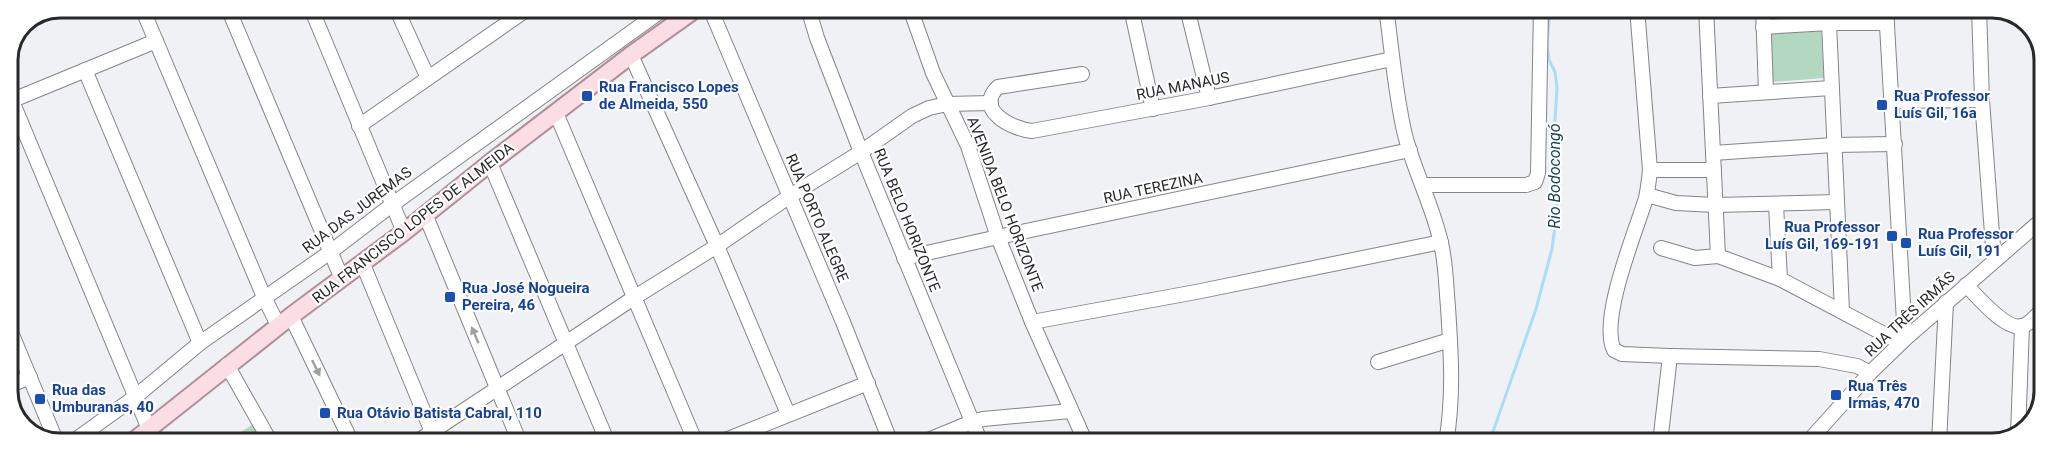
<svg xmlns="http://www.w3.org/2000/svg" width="2052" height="451" viewBox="0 0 2052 451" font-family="Roboto,sans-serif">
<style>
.green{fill:#b2d8c1}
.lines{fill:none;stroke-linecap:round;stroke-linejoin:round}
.stream{stroke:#aadef5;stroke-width:3}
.minor-casing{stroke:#838587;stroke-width:16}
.major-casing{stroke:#b09098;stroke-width:20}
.minor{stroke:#fff;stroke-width:14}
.major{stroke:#fbdee5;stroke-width:16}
.oneway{fill:#9e9f9f}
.transit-dot{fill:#1a4fb4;stroke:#fefeff;stroke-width:2}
.labels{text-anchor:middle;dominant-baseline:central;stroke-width:4.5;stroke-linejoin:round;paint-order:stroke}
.street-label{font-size:15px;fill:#28292a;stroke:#fefeff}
.transit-label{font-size:15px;font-weight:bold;fill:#164399;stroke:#fefeff;text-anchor:start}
.water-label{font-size:16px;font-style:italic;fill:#194455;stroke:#fefeff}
.rim{fill:none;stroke:#28292a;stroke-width:3}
</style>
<rect width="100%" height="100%" fill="#eff1f4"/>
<g class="green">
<path d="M1821 28 1824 78 1771 82 1769 33Z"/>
<path d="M257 422 268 443H223Z"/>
</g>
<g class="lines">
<path class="stream" d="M1489 443 1536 309 1552 249 1557 210V157L1554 136 1557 88 1555 72 1549 60 1547 45 1550 8"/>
<defs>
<g id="minor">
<path d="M142 8 264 297 278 325"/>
<path d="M228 8 342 279"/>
<path d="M311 8 404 232"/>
<path d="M396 8 428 78"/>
<path d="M710 8 843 322 891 443"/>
<path d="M808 8 817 38 861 152 981 443"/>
<path d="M910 8 933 73 968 146 998 237 1032 322 1086 443"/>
<path d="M1131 8 1153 109"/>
<path d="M1187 8 1209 98"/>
<path d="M1386 8C1392 50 1395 93 1405 135 1414 171 1433 206 1441 243 1446 264 1446 286 1448 307 1451 353 1454 397 1446 443"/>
<path d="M1637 8 1650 170C1649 179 1648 189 1646 198 1636 231 1599 319 1614 350L1622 354 1670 356 1819 359 1857 366 1870 373"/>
<path d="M1706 8 1718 256"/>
<path d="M1763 8 1766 92"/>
<path d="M1886 8 1905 339"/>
<path d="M1979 8 1982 100 1994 260"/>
<path d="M1829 23 1842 311"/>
<path d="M1763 27 1829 23H1887"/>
<path d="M631 55 717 246 788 414"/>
<path d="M85 70 200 343"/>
<path d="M1082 74 998 87C974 110 1012 129 1032 131L1209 98 1392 59"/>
<path d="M1710 96 1831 88"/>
<path d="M12 101 149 429"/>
<path d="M1892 101 1982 100"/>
<path d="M8 102 156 41"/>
<path d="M556 113 696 443"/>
<path d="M359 126 529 8"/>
<path d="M1713 153 1834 145 1895 144"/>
<path d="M490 163 608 443"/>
<path d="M1650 170H1714"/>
<path d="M1423 185H1526L1535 182 1538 173 1541 8"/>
<path d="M1647 195 1676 203 1715 205 1837 202"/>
<path d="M1776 205 1780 279"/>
<path d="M425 214 520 443"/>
<path d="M1661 248 1695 258 1718 256"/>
<path d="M1718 256 1780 279 1901 343"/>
<path d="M904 258 998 237 1410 150"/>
<path d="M362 262 432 432"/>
<path d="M1966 285C1977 296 2006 331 2022 326 2031 324 2038 314 2044 307"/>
<path d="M291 316 352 443"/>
<path d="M1032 322 1196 292 1441 242"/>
<path d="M8 325 57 443"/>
<path d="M1378 362 1450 340"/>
<path d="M227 365 271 443"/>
<path d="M8 386 30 377"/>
<path d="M2018 434 2022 326"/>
<path d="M71 443 135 397 200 343 329 253 393 204 665 8"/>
<path d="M415 443 635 297 717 246 790 196 861 152 912 116 929 108 947 104 991 103"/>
<path d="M718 443 868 383"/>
<path d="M921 443 972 422 983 419 1071 411"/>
<path d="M1660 443 1670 356"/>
<path d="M1807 443 1870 373 1905 339 2044 218"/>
<path d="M1939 443 1946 302"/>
</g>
<path id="major" d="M131 443 291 316 404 232 490 163 631 55 697 8"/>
</defs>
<use href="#minor" class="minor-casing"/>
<use href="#major" class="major-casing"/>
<use href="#minor" class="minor"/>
<use href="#major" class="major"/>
</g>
<defs><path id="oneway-solid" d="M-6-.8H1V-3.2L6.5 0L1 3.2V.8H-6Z" transform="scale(1.5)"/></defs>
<g class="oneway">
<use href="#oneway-solid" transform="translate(475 335) rotate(-113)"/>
<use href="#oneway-solid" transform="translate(316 368) rotate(64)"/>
</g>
<g class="transit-dot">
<rect x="581" y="90" width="12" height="12" rx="3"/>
<rect x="1876" y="99" width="12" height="12" rx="3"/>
<rect x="1886" y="230" width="12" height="12" rx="3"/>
<rect x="1900" y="237" width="12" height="12" rx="3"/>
<rect x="444" y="291" width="12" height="12" rx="3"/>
<rect x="1830" y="389" width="12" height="12" rx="3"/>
<rect x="34" y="393" width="12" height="12" rx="3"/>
<rect x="319" y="407" width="12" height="12" rx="3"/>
</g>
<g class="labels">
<g class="street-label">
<text transform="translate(1183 86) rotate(-11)">RUA MANAUS</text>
<text transform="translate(1153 188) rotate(-12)">RUA TEREZINA</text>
<text transform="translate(1005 204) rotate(69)">AVENIDA BELO HORIZONTE</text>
<text transform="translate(357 210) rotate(-37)">RUA DAS JUREMAS</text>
<text transform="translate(817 218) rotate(67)">RUA PORTO ALEGRE</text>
<text transform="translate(907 220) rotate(68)">RUA BELO HORIZONTE</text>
<text transform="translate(413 223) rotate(-38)">RUA FRANCISCO LOPES DE ALMEIDA</text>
<text transform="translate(1910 314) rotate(-43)">RUA TRÊS IRMÃS</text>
</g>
<g class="transit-label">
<text x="599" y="87">Rua Francisco Lopes<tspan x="599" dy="17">de Almeida, 550</tspan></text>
<text x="1894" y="96">Rua Professor<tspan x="1894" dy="17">Luís Gil, 16a</tspan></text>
<text x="1880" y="227" text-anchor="end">Rua Professor<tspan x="1880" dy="17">Luís Gil, 169-191</tspan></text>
<text x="1918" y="234">Rua Professor<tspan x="1918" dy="17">Luís Gil, 191</tspan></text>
<text x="462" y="288">Rua José Nogueira<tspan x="462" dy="17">Pereira, 46</tspan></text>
<text x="1848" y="386">Rua Três<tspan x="1848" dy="17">Irmãs, 470</tspan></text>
<text x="52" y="390">Rua das<tspan x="52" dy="17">Umburanas, 40</tspan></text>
<text x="337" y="413">Rua Otávio Batista Cabral, 110</text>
</g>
<g class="water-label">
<text transform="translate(1554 176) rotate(-90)">Rio Bodocongó</text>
</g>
</g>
<path d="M0 0H2052V451H0ZM60 18H1992A42 42 0 0 1 2034 60V391A42 42 0 0 1 1992 433H60A42 42 0 0 1 18 391V60A42 42 0 0 1 60 18Z" fill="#fefeff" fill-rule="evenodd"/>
<path class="rim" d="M60 18H1992A42 42 0 0 1 2034 60V391A42 42 0 0 1 1992 433H60A42 42 0 0 1 18 391V60A42 42 0 0 1 60 18Z"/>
</svg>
